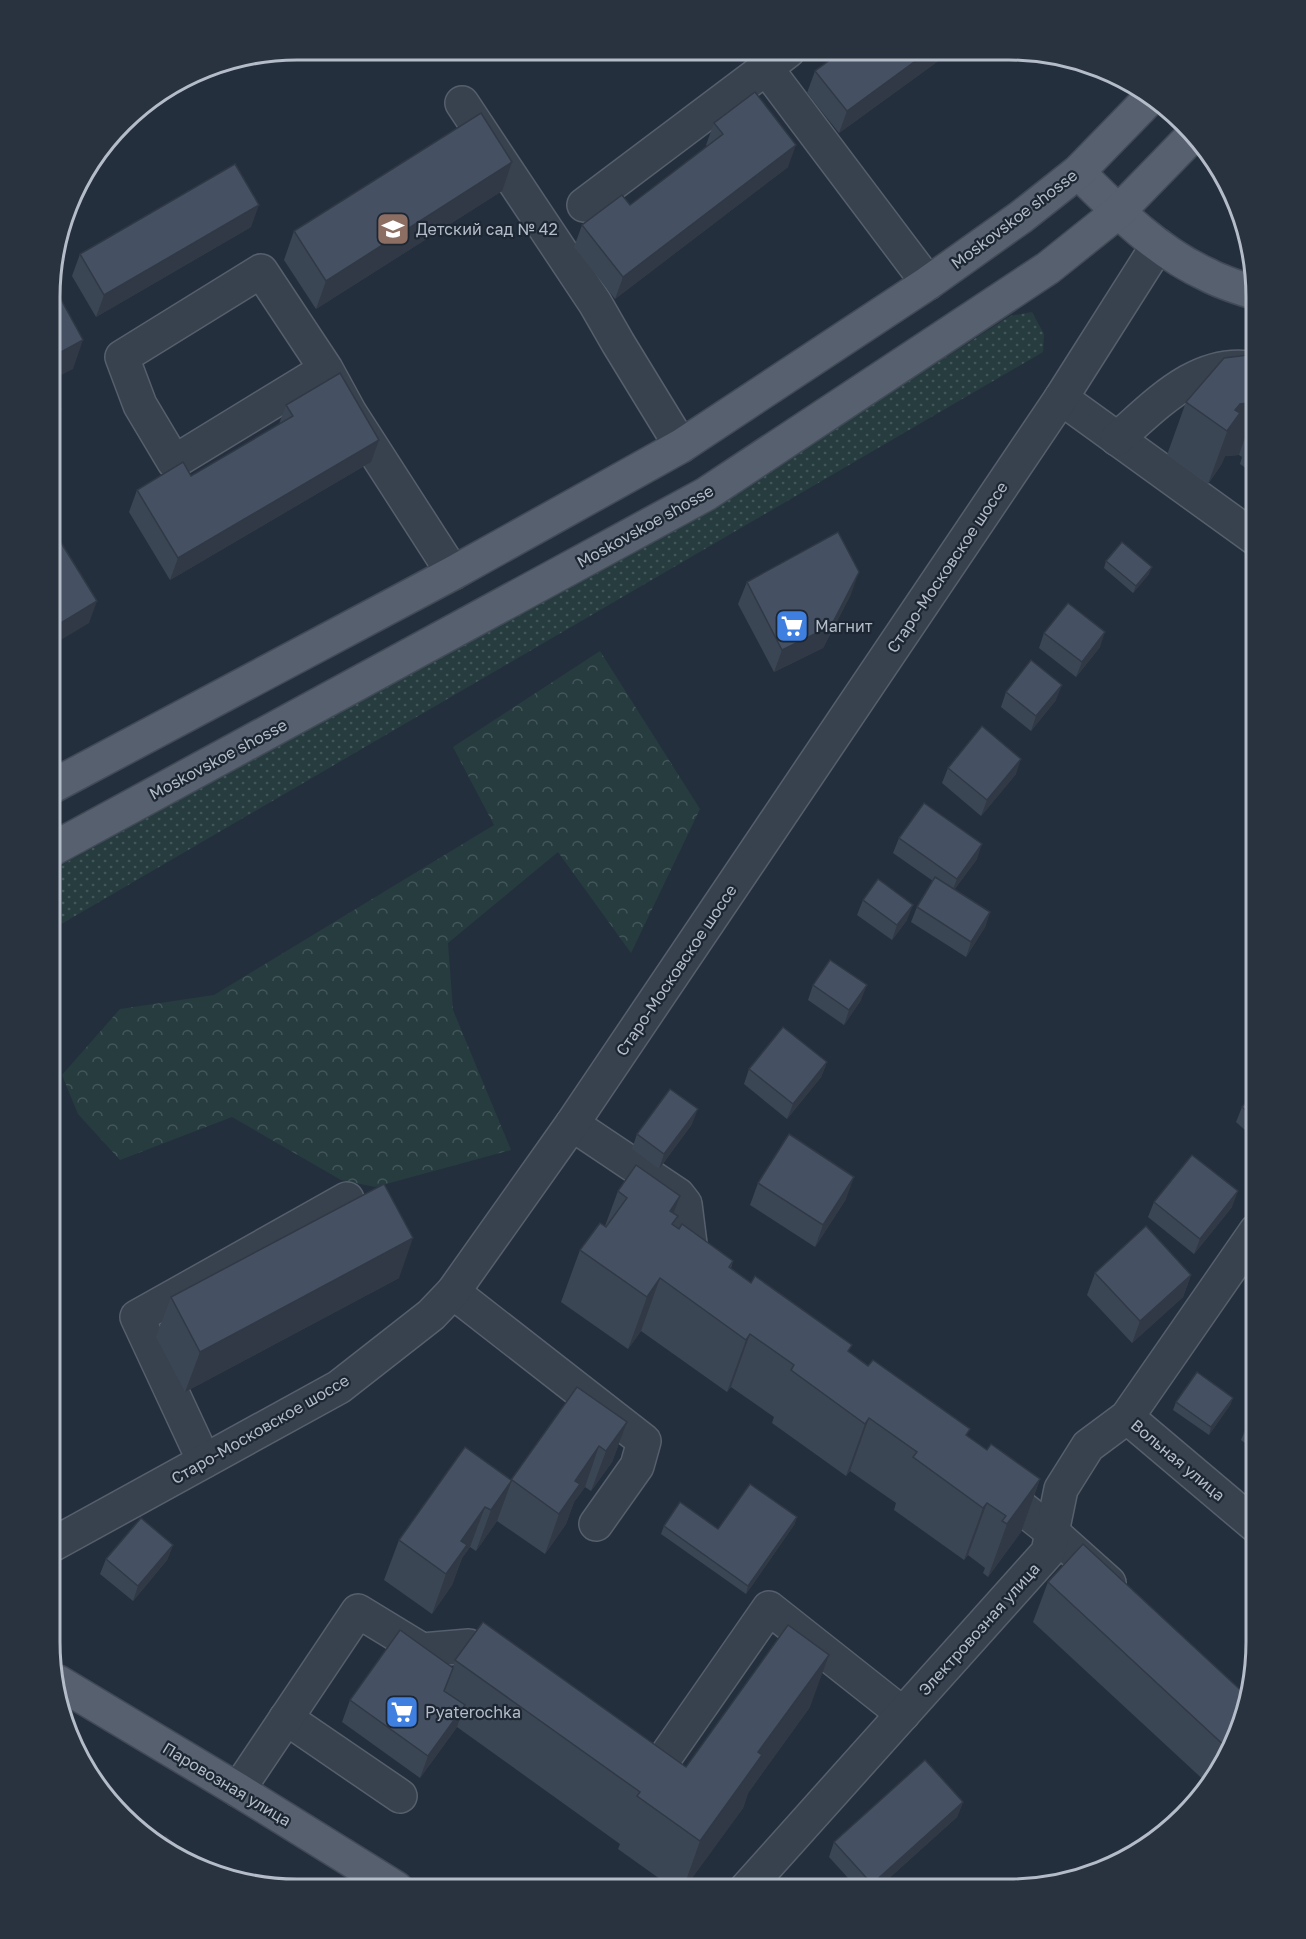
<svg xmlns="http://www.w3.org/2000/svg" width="1306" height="1939" viewBox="0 0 1306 1939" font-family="'Golos Text',sans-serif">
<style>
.green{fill:url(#green-dots)}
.forest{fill:url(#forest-crowns)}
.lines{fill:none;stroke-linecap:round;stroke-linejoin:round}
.minor-casing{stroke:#565f6c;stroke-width:36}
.major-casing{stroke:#414a57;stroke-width:36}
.minor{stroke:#38414e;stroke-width:33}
.major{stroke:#56606e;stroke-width:33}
.wall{fill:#3b4654}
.shaded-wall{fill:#303945}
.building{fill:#455162;stroke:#303945;stroke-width:1.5}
.labels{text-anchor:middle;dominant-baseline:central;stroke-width:4.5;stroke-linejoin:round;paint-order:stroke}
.street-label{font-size:16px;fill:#b4bcc9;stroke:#1d2633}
.poi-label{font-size:16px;fill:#b4bcc9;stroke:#1d2633;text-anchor:start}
.rim{fill:none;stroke:#b4bcc9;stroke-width:3}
</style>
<defs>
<pattern id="green-dots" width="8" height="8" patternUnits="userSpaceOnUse" patternTransform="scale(1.5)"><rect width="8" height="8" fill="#263c3f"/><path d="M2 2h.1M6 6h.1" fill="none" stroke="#435659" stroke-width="1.8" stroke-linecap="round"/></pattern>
<pattern id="forest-crowns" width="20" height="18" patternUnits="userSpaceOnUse" patternTransform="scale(1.5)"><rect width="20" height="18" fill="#263c3f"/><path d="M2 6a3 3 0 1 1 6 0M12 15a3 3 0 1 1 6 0" fill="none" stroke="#435659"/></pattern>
</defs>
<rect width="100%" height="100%" fill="#242f3e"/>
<path class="green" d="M1032 312 1044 334 1043 352 51 930V871L746 486 1010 316Z"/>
<path class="forest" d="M600 651 700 809 631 953 558 852 448 943 453 1010 511 1150 375 1187 341 1180 232 1117 120 1160 78 1114 62 1075 120 1009 214 995 494 825 453 747Z"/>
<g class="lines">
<defs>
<g id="minor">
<path d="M766 68 788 51"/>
<path d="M462 103 595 303 618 343 681 446"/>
<path d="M584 205 766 68 928 283"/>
<path d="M326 369 174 462 140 405 122 357 261 271 326 369 350 413 453 573"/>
<path d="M1061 398 1256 539"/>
<path d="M1117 439C1156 405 1199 357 1256 369"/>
<path d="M572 1124 678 1195 685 1204 691 1252 707 1265"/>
<path d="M453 1292 644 1441 637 1466 596 1524"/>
<path d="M1127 1417 1256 1526"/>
<path d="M204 1461 137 1317 347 1199"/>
<path d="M993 1485 1052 1532 1109 1583"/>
<path d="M50 1546 339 1387 431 1315 453 1292 572 1124 1061 398 1158 245"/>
<path d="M286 1718 400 1796"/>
<path d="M636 1755 657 1769 769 1608 903 1714"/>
<path d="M238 1790 358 1611 422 1650 469 1646 502 1668"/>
<path d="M746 1889 1048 1552 1061 1489 1088 1446 1127 1417 1256 1231"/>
</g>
<g id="major">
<path d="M1078 172C1117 211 1157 252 1208 275 1223 283 1240 288 1256 293"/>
<path d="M51 787 453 573 681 446 928 283 1021 217 1078 172 1152 96"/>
<path d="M51 850 706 494 1048 268 1118 212 1193 135"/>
<path d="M58 1682 238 1790 396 1888"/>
</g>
</defs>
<use href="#minor" class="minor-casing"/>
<use href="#major" class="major-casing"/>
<use href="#minor" class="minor"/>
<use href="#major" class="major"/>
</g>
<g class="wall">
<path d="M952 51 839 133 807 93 815 71Z"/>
<path d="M714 123 788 167 615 299 574 247 582 225 630 205 707 146 706 145Z"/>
<path d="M512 162 502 191 316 309 284 260 294 231Z"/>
<path d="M251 227 96 317 72 276 80 254Z"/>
<path d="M1256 354V475L1240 464 1242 457 1239 455 1225 456 1221 465 1208 484 1167 455 1186 402Z"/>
<path d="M286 405 371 462 170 580 129 512 137 490 191 476 279 424Z"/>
<path d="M1106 561 1149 574 1133 593 1104 568Z"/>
<path d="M747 582 851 594 823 648 774 672 738 604Z"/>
<path d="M1044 633 1100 647 1076 677 1039 648Z"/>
<path d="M1006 692 1056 700 1031 731 1001 707Z"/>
<path d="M948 768 1016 774 981 816 942 783Z"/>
<path d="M899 838 977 859 954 890 990 912 985 927 966 957 911 922 917 907 933 881 893 853Z"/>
<path d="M863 900 907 920 892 940 857 915Z"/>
<path d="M813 985 861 1000 844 1025 808 1000Z"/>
<path d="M827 1062 821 1077 787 1119 744 1084 749 1069Z"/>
<path d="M1256 1091V1140L1236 1122 1242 1107Z"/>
<path d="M692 1124 659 1169 632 1149 637 1134Z"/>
<path d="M758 1183 846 1199 815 1247 750 1205Z"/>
<path d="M618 1191 680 1196 674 1214V1225L733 1261 731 1268 987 1450 1040 1479 1021 1532 988 1577 983 1573 985 1568 968 1555 964 1560 894 1510 896 1503 850 1471 846 1476 772 1423 774 1417 731 1387 727 1392 641 1331 628 1349 561 1302 580 1250 605 1226Z"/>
<path d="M1154 1202 1232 1207 1194 1254 1148 1217Z"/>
<path d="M1095 1273 1191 1275 1183 1297 1132 1343 1087 1295Z"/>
<path d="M399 1278 185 1392 156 1337 171 1297Z"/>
<path d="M1233 1398 1230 1405 1209 1435 1173 1410 1176 1402Z"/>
<path d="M1256 1416V1451L1241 1440 1244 1433Z"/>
<path d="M627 1422 612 1462 591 1491 585 1487 574 1502 566 1524 545 1554 497 1521 476 1551 470 1547 462 1558 452 1585 432 1614 384 1580 399 1540 511 1480Z"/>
<path d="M797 1517 794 1525 746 1594 661 1534 664 1526 718 1529Z"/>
<path d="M173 1545 167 1560 133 1601 100 1574 106 1559Z"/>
<path d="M1048 1582 1243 1722 1209 1785 1033 1622Z"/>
<path d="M455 1660 686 1767 810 1707 748 1793 743 1808 684 1889H674L618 1849 620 1844 457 1727 420 1778 342 1722 350 1700 453 1668Z"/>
<path d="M963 1802 957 1817 877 1889H858L829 1857 834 1842Z"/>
</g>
<g class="shaded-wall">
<path d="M929 51H952L839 133 847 111Z"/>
<path d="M796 145 788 167 615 299 623 277Z"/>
<path d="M512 162 502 191 316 309 326 281Z"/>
<path d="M259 205 251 227 96 317 104 295Z"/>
<path d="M83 340 73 369 51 380 52 357Z"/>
<path d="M1256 402V405L1239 455 1225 456 1221 465 1208 484 1235 410 1240 404Z"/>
<path d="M61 409 51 436V415Z"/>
<path d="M379 440 371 462 170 580 178 558Z"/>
<path d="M1152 567 1149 574 1133 593 1136 586Z"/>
<path d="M859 572 851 594 823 648 774 672 782 650Z"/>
<path d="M97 601 89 623 51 646V629Z"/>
<path d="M1105 632 1100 647 1076 677 1082 662Z"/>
<path d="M1062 685 1056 700 1031 731 1036 716Z"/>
<path d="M1021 759 1016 774 981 816 987 800Z"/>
<path d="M982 844 977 859 951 894 957 879Z"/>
<path d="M913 905 907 920 892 940 897 925Z"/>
<path d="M990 912 985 927 966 957 971 942Z"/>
<path d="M867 985 861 1000 844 1025 849 1010Z"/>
<path d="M827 1062 821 1077 787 1119 793 1104Z"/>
<path d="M698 1109 692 1124 659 1169 664 1154Z"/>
<path d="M854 1177 846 1199 815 1247 823 1225Z"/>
<path d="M1238 1191 1232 1207 1194 1254 1200 1239Z"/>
<path d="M680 1196 661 1249 670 1211Z"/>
<path d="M413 1238 399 1278 185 1392 200 1352Z"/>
<path d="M1191 1275 1183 1297 1132 1343 1140 1321Z"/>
<path d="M660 1278 641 1331 628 1349 647 1297Z"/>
<path d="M750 1334 731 1387 727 1392 746 1340Z"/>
<path d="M1233 1398 1230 1405 1209 1435 1211 1427Z"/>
<path d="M869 1418 850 1471 846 1476 865 1424Z"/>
<path d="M627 1422 612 1462 591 1491 606 1451Z"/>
<path d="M599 1446 585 1487 574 1502 566 1524 545 1554 559 1514 575 1481Z"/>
<path d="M1040 1479 1021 1532 988 1577 1007 1524Z"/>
<path d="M512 1480 497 1521 476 1551 491 1510Z"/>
<path d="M987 1503 968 1555 964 1560 983 1508Z"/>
<path d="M485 1507 470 1547 462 1558 452 1585 432 1614 446 1574 461 1541Z"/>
<path d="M797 1517 794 1525 746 1594 748 1586Z"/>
<path d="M173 1545 167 1560 133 1601 138 1586Z"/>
<path d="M829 1655 810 1707 748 1793 743 1808 684 1889H683L700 1841 758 1752Z"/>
<path d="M465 1705 457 1727 420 1778 428 1756Z"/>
<path d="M963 1802 957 1817 877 1889H870L872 1884Z"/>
</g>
<g class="building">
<path d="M842 51H929L847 111 815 71Z"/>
<path d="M755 92 796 145 623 277 582 225 622 195 630 205 723 134 714 123Z"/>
<path d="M481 113 512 162 326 281 294 231Z"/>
<path d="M235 164 259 205 104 295 80 254Z"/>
<path d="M52 283 83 340 52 357Z"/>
<path d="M1256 354V402L1240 404 1235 410 1240 413 1227 431 1186 402 1224 358Z"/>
<path d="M340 373 379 440 178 558 137 490 183 462 191 476 293 416 286 405Z"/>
<path d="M51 392 61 409 51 415Z"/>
<path d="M838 532 859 572 831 626 782 650 747 582Z"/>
<path d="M60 541 97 601 51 629V547Z"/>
<path d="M1122 542 1152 567 1136 586 1106 561Z"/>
<path d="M1068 603 1105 632 1082 662 1044 633Z"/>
<path d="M1031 660 1062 685 1036 716 1006 692Z"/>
<path d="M982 726 1021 759 987 800 948 768Z"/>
<path d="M924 803 982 844 957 879 899 838Z"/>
<path d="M935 877 990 912 971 942 917 907Z"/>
<path d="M878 879 913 905 897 925 863 900Z"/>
<path d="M830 960 867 985 849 1010 813 985Z"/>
<path d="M783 1027 827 1062 793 1104 749 1069Z"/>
<path d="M670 1089 698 1109 664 1154 637 1134Z"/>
<path d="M1256 1091V1120L1242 1107Z"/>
<path d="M789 1134 854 1177 823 1225 758 1183Z"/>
<path d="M1192 1155 1238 1191 1200 1239 1154 1202Z"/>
<path d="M636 1165 680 1196 670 1211 678 1216 672 1224 679 1229 682 1224 733 1261 729 1267 751 1283 755 1276 852 1345 848 1351 868 1366 873 1360 970 1429 966 1435 987 1450 991 1444 1040 1479 1007 1524 1002 1521 1006 1516 987 1503 983 1508 913 1457 917 1452 869 1418 865 1424 791 1370 794 1365 750 1334 746 1340 660 1278 647 1297 580 1250 600 1223 606 1227 627 1198 618 1191Z"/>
<path d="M384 1184 413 1238 200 1352 171 1297Z"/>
<path d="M1146 1226 1191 1275 1140 1321 1095 1273Z"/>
<path d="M1197 1372 1233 1398 1211 1427 1176 1402Z"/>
<path d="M577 1387 627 1422 606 1451 599 1446 575 1481 580 1484 559 1514 512 1480 491 1510 485 1507 461 1541 467 1545 446 1574 399 1540 465 1447 511 1480Z"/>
<path d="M1256 1416V1441L1244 1433Z"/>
<path d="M750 1484 797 1517 748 1586 664 1526 680 1502 718 1529Z"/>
<path d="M141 1518 173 1545 138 1586 106 1559Z"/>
<path d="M1083 1544 1248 1697 1243 1722 1228 1749 1048 1582Z"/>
<path d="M483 1622 686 1767 788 1625 829 1655 758 1752 762 1755 700 1841 637 1796 640 1792 455 1660Z"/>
<path d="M400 1630 453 1668 444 1691 465 1705 428 1756 350 1700Z"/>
<path d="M925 1760 963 1802 872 1884 834 1842Z"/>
<path d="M166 1836 197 1867 157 1845Z"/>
<path d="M943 1881 951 1889H934Z"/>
</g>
<defs>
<symbol id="school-square" viewBox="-11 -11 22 22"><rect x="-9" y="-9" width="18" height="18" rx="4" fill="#8d6e63" stroke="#1d2633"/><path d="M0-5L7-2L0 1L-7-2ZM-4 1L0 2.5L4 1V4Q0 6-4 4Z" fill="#fff"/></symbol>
<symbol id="supermarket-square" viewBox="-11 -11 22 22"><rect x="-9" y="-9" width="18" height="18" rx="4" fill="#3f7fe0" stroke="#1d2633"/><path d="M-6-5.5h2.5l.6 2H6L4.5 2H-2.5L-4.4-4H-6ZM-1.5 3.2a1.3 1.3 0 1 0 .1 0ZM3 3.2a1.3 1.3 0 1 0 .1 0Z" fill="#fff"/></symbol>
</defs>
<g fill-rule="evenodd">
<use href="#school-square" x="374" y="210" width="38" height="38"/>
<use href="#supermarket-square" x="773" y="607" width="38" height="38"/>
<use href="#supermarket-square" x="383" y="1693" width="38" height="38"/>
</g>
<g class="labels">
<g class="street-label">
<text transform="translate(1014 219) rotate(-37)">Moskovskoe shosse</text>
<text transform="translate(645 526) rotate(-29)">Moskovskoe shosse</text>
<text transform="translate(947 567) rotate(-56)">Старо-Московское шоссе</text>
<text transform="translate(218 759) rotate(-28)">Moskovskoe shosse</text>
<text transform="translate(676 970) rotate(-56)">Старо-Московское шоссе</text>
<text transform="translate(260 1429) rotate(-30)">Старо-Московское шоссе</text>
<text transform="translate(1178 1460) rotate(40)">Вольная улица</text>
<text transform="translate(979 1629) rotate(-48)">Электровозная улица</text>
<text transform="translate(227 1784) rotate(31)">Паровозная улица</text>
</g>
<g class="poi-label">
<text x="416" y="229">Детский сад № 42</text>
<text x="815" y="626">Магнит</text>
<text x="425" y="1712">Pyaterochka</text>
</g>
</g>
<path d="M0 0H1306V1939H0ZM297 60H1009A237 237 0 0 1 1246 297V1642A237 237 0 0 1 1009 1879H297A237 237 0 0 1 60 1642V297A237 237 0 0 1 297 60Z" fill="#29323f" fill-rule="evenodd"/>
<path class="rim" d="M297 60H1009A237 237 0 0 1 1246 297V1642A237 237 0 0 1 1009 1879H297A237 237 0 0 1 60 1642V297A237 237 0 0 1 297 60Z"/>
</svg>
